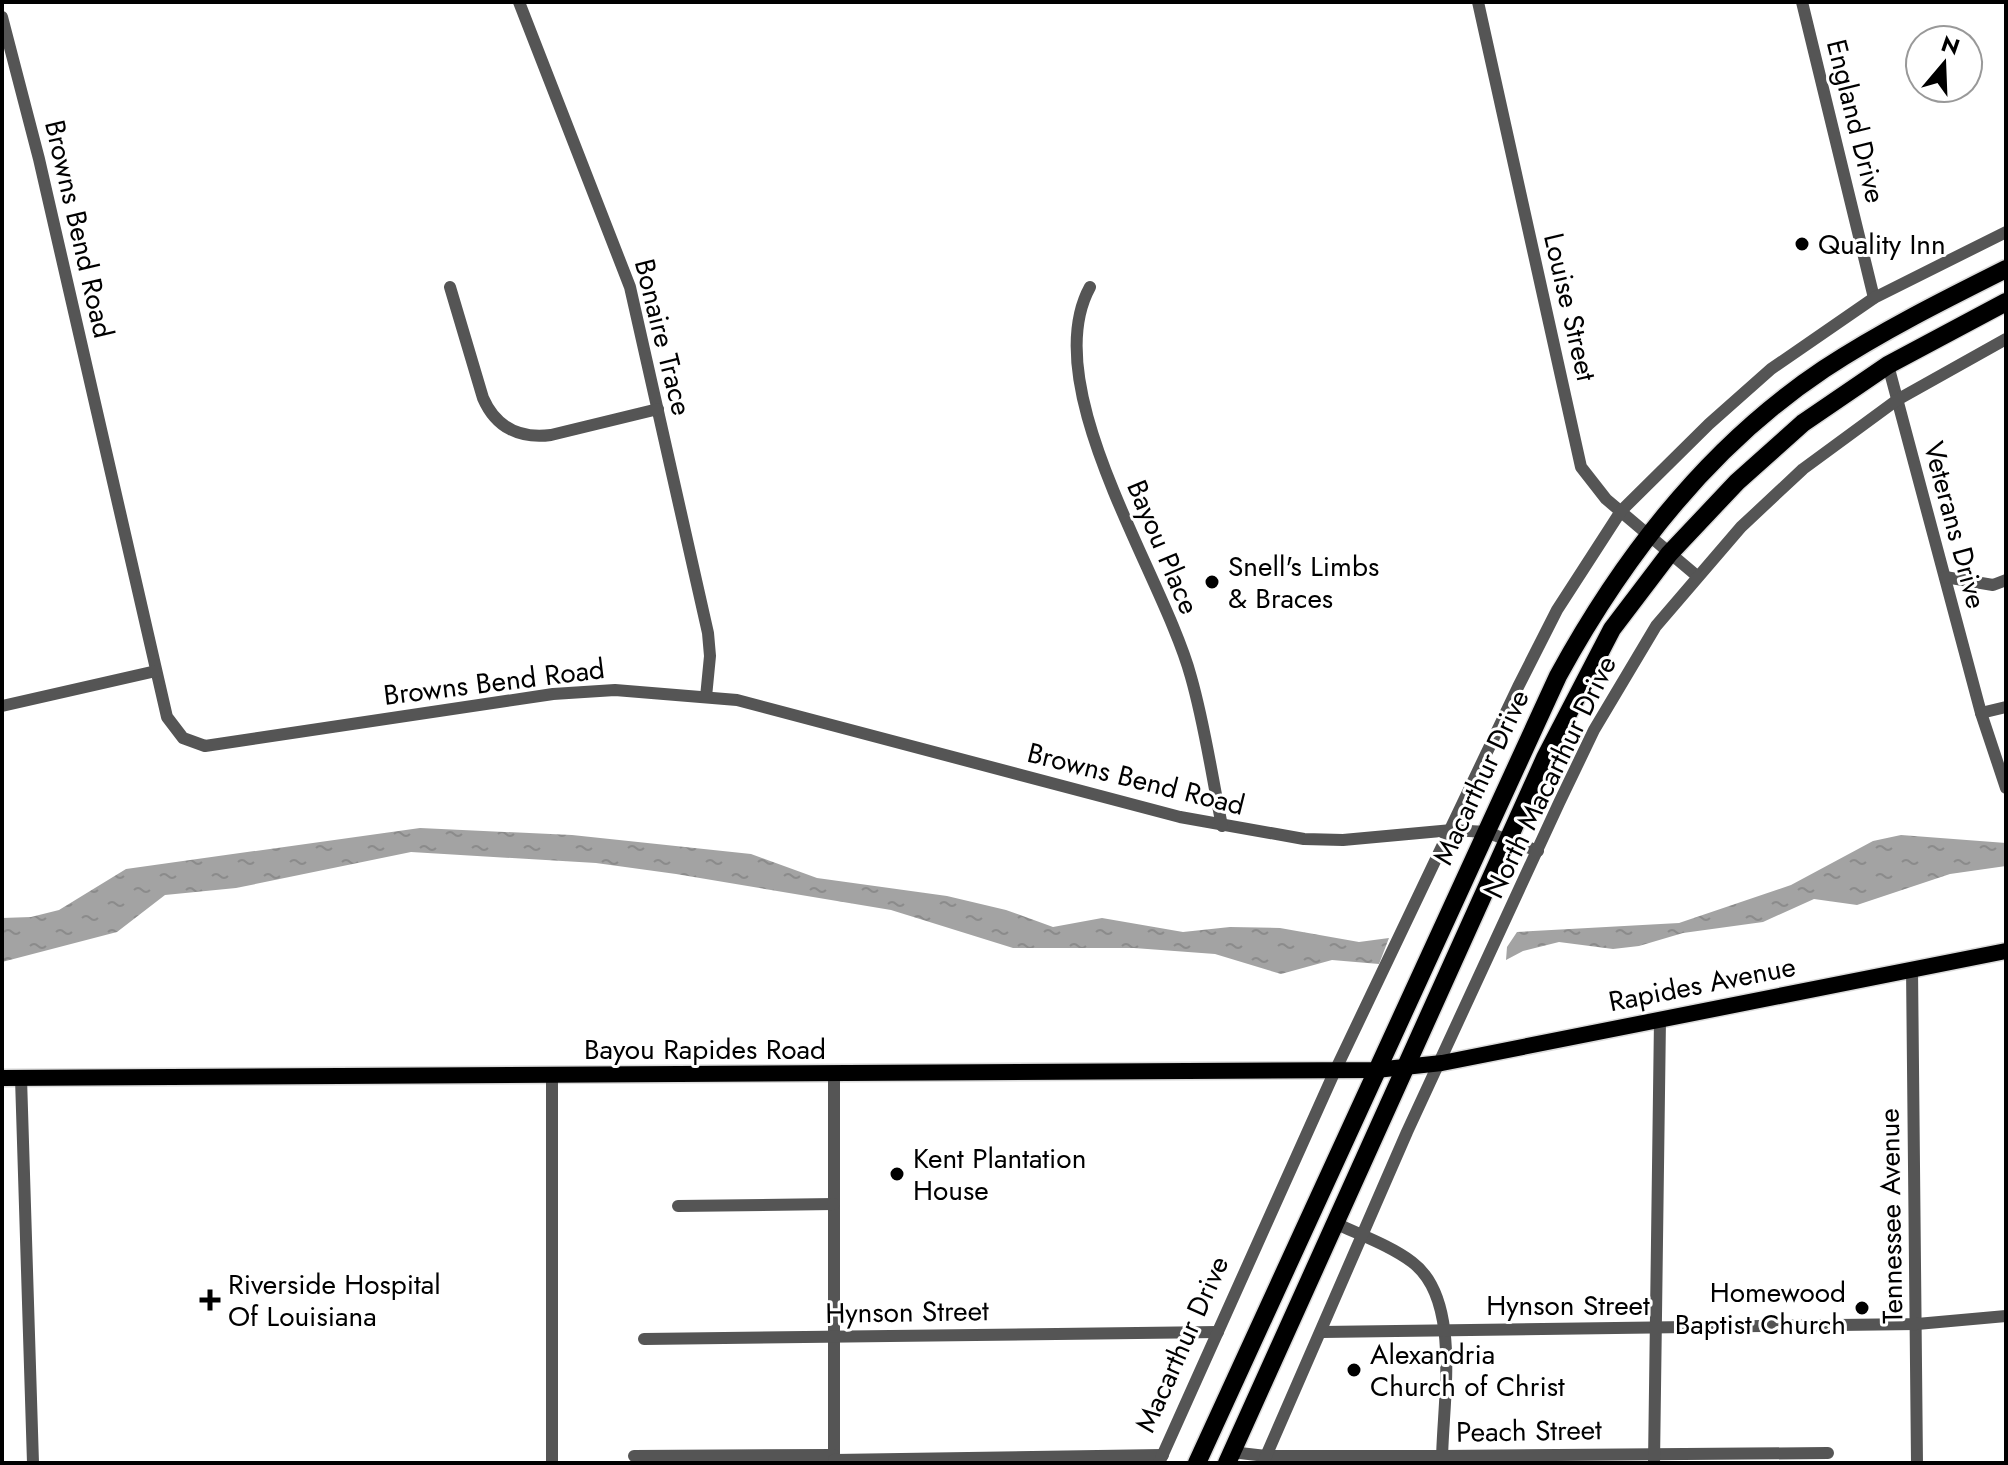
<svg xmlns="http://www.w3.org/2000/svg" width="2008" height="1465" viewBox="0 0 2008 1465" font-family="Jost,sans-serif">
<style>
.water{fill:url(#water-ripples)}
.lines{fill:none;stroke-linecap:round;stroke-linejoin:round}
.major-casing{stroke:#dbdbdb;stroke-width:19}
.highway-casing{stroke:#dbdbdb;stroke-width:21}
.minor{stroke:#555;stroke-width:12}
.major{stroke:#000;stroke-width:16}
.highway{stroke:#000;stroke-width:18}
.poi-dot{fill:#000;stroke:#fff;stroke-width:3}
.labels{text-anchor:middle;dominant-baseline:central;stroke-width:6;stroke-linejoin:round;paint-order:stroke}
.street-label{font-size:28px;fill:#000;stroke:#fff}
.poi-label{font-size:28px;fill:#000;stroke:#fff;text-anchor:start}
</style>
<defs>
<pattern id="water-ripples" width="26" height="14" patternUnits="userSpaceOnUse" patternTransform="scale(2)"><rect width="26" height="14" fill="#a3a3a3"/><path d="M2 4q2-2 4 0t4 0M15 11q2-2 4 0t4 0" fill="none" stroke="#8b8b8b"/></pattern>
</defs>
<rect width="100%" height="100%" fill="#fff"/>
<g class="water">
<path d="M420 828 572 835 751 854 817 878 947 896 1006 910 1053 927 1102 918 1183 932 1230 927 1280 928 1359 942 1389 938 1379 964 1332 960 1281 974 1215 954 1134 948H1013L891 910 676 874 596 863 411 852 236 888 165 895 117 932 2 962V918L31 917 59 910 126 869Z"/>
<path d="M1901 835 2006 843V866L1950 874 1857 905 1814 899 1763 922 1683 933 1639 946 1613 949 1559 942 1523 951 1506 960 1507 947 1517 932 1679 923 1791 885 1873 841Z"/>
</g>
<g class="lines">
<defs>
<path id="major" d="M2 1078 1376 1070 1442 1063 2006 951"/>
<g id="highway">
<path d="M1197 1463 1558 676C1623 557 1710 445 1824 369 1882 331 1944 300 2006 269"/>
<path d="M1227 1463 1545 758 1612 629 1669 554 1737 482 1803 423 1888 365 2006 302"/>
</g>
</defs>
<use href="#major" class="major-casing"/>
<use href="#highway" class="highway-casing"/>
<g class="minor">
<path d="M519 2 630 287 708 633 710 656 706 697"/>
<path d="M1478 2 1581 467 1606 499 1697 576"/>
<path d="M1802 2 1874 298"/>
<path d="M2 17 39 159 167 717 183 738 205 746 553 694 615 690 737 700 1180 817 1304 839 1343 840 1452 830 1486 832 1538 851"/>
<path d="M450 287 483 398C496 428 520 439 551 435L658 409"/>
<path d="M1090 287C1035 387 1164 576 1191 677 1205 726 1212 777 1222 826"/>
<path d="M1888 365 1981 713 2006 788"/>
<path d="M1945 577 1993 585 2006 580"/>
<path d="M2 706 156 671"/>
<path d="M1981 713 2006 707"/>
<path d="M1912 968 1917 1463"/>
<path d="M834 1073V1463"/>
<path d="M21 1078 33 1463"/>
<path d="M678 1206 834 1204"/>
<path d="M1335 1223C1360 1235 1389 1245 1412 1262 1463 1300 1442 1405 1442 1462"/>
<path d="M1322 1332 1917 1324 2006 1316"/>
<path d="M644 1339 1218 1332"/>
<path d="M1231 1452 1266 1456H1442L1828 1453"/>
<path d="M634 1456 834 1455"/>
<path d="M834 1460 1163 1455"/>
<path d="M552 1463V1076"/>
<path d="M1159 1463 1334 1073 1518 687 1557 610 1621 511 1709 424 1771 369 1874 298 2006 232"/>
<path d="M1263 1463 1407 1132 1559 803 1594 730 1656 626 1741 527 1803 469 1897 400 2006 339"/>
<path d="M1654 1463 1660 1019"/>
</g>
<use href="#major" class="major"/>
<use href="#highway" class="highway"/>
</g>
<g class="poi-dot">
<circle cx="1802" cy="244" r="8"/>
<circle cx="1212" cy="582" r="8"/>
<circle cx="897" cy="1174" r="8"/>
<path d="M206 1288h8v8h8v8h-8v8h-8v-8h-8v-8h8z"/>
<circle cx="1862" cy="1308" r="8"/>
<circle cx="1354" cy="1370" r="8"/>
</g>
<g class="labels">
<g class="street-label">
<text transform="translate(1856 121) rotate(76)">England Drive</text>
<text transform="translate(79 229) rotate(77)">Browns Bend Road</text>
<text transform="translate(1570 307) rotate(77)">Louise Street</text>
<text transform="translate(663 337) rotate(76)">Bonaire Trace</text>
<text transform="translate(1955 525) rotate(75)">Veterans Drive</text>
<text transform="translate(1163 547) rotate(67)">Bayou Place</text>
<text transform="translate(494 682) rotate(-7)">Browns Bend Road</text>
<text transform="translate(1481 777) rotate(-65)">Macarthur Drive</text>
<text transform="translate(1550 777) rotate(-64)">North Macarthur Drive</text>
<text transform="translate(1136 779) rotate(14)">Browns Bend Road</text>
<text transform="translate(1702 984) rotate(-11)">Rapides Avenue</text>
<text x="705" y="1049">Bayou Rapides Road</text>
<text transform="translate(1891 1216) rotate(-91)">Tennessee Avenue</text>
<text x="1568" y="1305">Hynson Street</text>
<text transform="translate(907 1312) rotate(-1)">Hynson Street</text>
<text transform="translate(1182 1344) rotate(-66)">Macarthur Drive</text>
<text transform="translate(1529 1431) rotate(-1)">Peach Street</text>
</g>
<g class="poi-label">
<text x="1818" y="244">Quality Inn</text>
<text x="1228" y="566">Snell's Limbs<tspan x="1228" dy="32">&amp; Braces</tspan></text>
<text x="913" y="1158">Kent Plantation<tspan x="913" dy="32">House</tspan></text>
<text x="228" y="1284">Riverside Hospital<tspan x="228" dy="32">Of Louisiana</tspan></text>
<text x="1846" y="1292" text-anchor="end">Homewood<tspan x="1846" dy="32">Baptist Church</tspan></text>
<text x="1370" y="1354">Alexandria<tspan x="1370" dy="32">Church of Christ</tspan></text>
</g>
</g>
<rect width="2008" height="1465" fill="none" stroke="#000000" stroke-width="8"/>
<g transform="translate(1944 64) rotate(19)"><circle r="38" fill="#ffffff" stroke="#999999" stroke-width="2"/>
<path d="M0-6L14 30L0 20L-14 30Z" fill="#000000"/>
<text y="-12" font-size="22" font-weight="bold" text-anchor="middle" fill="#000000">N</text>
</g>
</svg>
